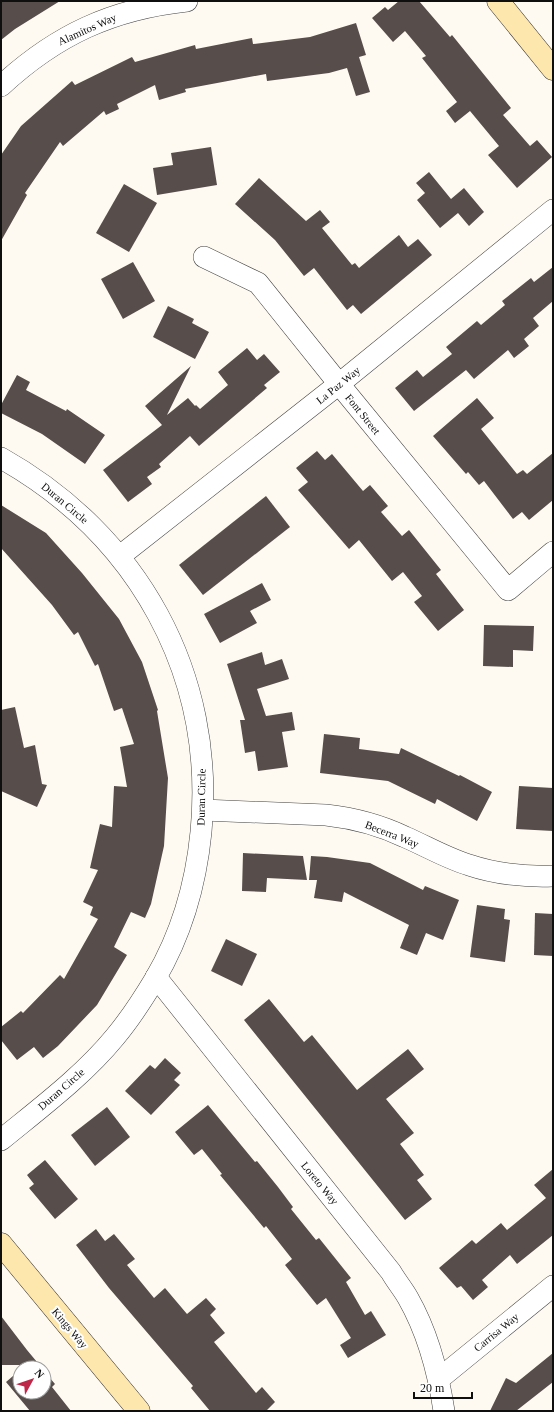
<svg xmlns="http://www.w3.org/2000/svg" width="554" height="1412" viewBox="0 0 554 1412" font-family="Georgia,serif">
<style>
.building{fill:#574e4b}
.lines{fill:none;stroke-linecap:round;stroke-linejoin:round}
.street-casing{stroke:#424242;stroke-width:22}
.secondary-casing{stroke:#313131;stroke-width:23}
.street{stroke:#fff;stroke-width:21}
.secondary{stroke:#fee7ac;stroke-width:22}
.labels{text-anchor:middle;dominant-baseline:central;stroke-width:4;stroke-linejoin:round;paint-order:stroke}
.street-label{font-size:11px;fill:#0f0f0f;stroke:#fff}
</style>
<rect width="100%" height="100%" fill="#fffaf1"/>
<g class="building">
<path d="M1 1H60L15 29 1 40Z"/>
<path d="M399 1H419L450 37 452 35 511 108 503 115 530 146 537 140 552 157 517 188 488 155 499 146 470 111 455 123 446 111 457 102 422 58 426 56 405 31 393 42 372 18 385 7 388 10Z"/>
<path d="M356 23 366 55 359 57 370 92 356 96 347 68 329 73 267 81 266 74 185 89 186 92 159 100 155 85 117 104 119 109 106 115 104 111 63 146 60 142 25 193 27 195 1 241V155L21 126 72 81 75 85 132 57 135 62 195 45 196 49 252 38 253 44 310 37Z"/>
<path d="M211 147 217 185 157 195 153 168 173 165 171 153Z"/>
<path d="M429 172 451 199 464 188 484 212 469 226 458 213 440 228 417 200 425 193 416 183Z"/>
<path d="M259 178 306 221 320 210 330 222 322 228 352 265 355 263 359 268 399 235 408 247 418 239 432 255 361 314 353 305 347 310 314 268 304 276 275 240 235 204Z"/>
<path d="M124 184 157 203 129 252 96 233Z"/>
<path d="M133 262 155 301 123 319 101 279Z"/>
<path d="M553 267V301L533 318 539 326 524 339 529 346 514 358 508 350 474 379 466 370 414 411 395 388 417 370 423 377 452 354 446 347 477 321 481 325 505 305 502 301 531 278 534 282Z"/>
<path d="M168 306 194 319 192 323 209 332 195 359 153 337Z"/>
<path d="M247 348 257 360 264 354 280 372 264 385 267 388 199 446 190 436 159 464 161 467 147 477 152 484 128 502 103 470 162 425 145 406 191 366 167 415 188 398 195 406 196 405 200 409 228 385 218 372Z"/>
<path d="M17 375 30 382 26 390 66 411 67 409 105 435 85 464 42 434 1 413V405Z"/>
<path d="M477 398 494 418 481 429 517 474 523 470 527 474 553 453V500L529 520 522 512 513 519 484 481 479 485 468 472 466 474 433 436Z"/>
<path d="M317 451 325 460 332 454 363 491 370 485 388 506 381 512 402 536 409 530 441 570 436 574 464 610 438 631 414 602 422 596 403 572 392 581 359 540 349 549 298 490 308 482 296 468Z"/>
<path d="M266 496 290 527 203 595 179 565Z"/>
<path d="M1 505 46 533 82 573 119 619 142 662 158 710 157 711 168 778 164 846 151 904 145 918 131 912 114 947 127 955 97 1005 58 1046 43 1058 34 1047 17 1060 1 1040V1027L21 1011 23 1013 60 975 64 979 98 919 90 915 93 907 83 902 98 870 90 868 100 824 112 827 114 786 127 787 120 747 134 744 122 708 114 711 98 664 95 666 78 632 74 635 52 605 1 548Z"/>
<path d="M262 583 271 600 250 611 257 623 220 643 204 614Z"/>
<path d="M484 625 534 626 533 651 513 650V667L483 666Z"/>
<path d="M262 652 265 665 282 659 289 679 257 689 266 716 292 712 295 730 282 732 288 767 258 771 255 751 245 753 240 720H245L227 664Z"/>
<path d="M15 707 24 748 35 745 42 784 47 785 37 807 1 791V710Z"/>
<path d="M324 734 360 738 359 749 399 754 401 748 459 776 460 775 492 792 477 821 437 799 435 804 388 781 320 773Z"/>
<path d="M519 786 553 788V831L516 829Z"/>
<path d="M243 853 303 856 307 880 267 878 266 892 242 891Z"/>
<path d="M311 856 327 857 370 863 423 890 425 886 459 900 443 940 426 933 417 955 400 948 409 925 344 892 342 902 314 898 317 880H309Z"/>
<path d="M477 905 505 909 504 919 510 920 505 962 470 957Z"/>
<path d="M535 913 553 914V956L534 955Z"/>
<path d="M226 939 257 954 242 986 211 971Z"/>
<path d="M269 999 304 1042 312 1035 357 1090 408 1049 424 1069 386 1099 414 1133 400 1144 424 1175 417 1180 432 1199 405 1220 244 1020Z"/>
<path d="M165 1058 181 1073 174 1080 180 1085 151 1115 125 1091 150 1065 155 1069Z"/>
<path d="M208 1105 255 1162 257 1161 278 1187 293 1207 291 1209 316 1240 319 1238 351 1278 346 1282 365 1315 371 1311 386 1335 348 1358 340 1345 351 1338 326 1298 317 1305 285 1265 292 1259 266 1226 264 1228 220 1175 222 1174 202 1149 194 1155 175 1132Z"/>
<path d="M107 1107 130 1137 95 1166 71 1135Z"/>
<path d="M45 1160 78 1199 55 1219 29 1188 34 1184 27 1175Z"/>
<path d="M553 1169V1235L517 1264 510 1255 482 1280 488 1287 473 1300 461 1286 457 1288 439 1268 472 1240 476 1244 501 1223 507 1230 546 1198 534 1185Z"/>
<path d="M96 1229 105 1241 114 1234 135 1259 127 1265 154 1298 165 1288 187 1314 206 1298 216 1309 210 1315 225 1333 214 1342 256 1393 262 1387 275 1402 266 1411H210L191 1388 193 1386 109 1288 76 1245Z"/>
<path d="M1 1316 27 1350 42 1368H23L26 1365H1Z"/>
<path d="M553 1353V1382L516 1411H490L506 1378 516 1383Z"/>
<path d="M20 1370V1392H44V1371L55 1384 52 1387 71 1411H30L6 1382Z"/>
</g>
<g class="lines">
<defs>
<g id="street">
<path d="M1 86C56 35 112 9 187 1"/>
<path d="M204 257 258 283 339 384 508 590 553 552"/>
<path d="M1 458C138 535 216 674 201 832 196 883 181 935 155 979 143 999 130 1019 115 1037 83 1076 40 1108 1 1140"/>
<path d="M120 556 339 384 553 210"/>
<path d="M203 810 326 815C353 818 380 825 405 837 426 846 446 858 469 865 496 874 525 877 553 876"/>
<path d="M156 977 391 1272C396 1281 403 1289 408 1298 428 1333 438 1371 444 1411"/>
<path d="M439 1379 553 1286"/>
</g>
<g id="secondary">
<path d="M498 1 553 69"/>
<path d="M1 1244 139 1411"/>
</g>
</defs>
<use href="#street" class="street-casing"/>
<use href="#secondary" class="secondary-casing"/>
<use href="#street" class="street"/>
<use href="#secondary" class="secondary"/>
</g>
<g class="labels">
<g class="street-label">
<text transform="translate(87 29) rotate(-24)">Alamitos Way</text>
<text transform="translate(338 385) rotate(-39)">La Paz Way</text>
<text transform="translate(363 414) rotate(51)">Font Street</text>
<text transform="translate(65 503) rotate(40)">Duran Circle</text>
<text transform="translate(201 797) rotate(-89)">Duran Circle</text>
<text transform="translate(392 834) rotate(21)">Becerra Way</text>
<text transform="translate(61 1089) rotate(-41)">Duran Circle</text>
<text transform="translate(320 1183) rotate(51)">Loreto Way</text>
<text transform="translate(70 1328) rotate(50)">Kings Way</text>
<text transform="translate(496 1332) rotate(-39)">Carrisa Way</text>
</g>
</g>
<rect width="554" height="1412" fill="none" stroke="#0f0f0f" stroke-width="4"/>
<g transform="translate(32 1380) rotate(50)"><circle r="19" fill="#ffffff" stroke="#9f9f9f"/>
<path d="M0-3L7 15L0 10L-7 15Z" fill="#bf2748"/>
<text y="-6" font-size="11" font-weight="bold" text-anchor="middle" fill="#0f0f0f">N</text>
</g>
<path d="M414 1392v6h58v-6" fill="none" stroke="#0f0f0f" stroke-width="2"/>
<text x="420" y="1392" font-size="12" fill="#0f0f0f" stroke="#ffffff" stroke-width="3" paint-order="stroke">20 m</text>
</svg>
